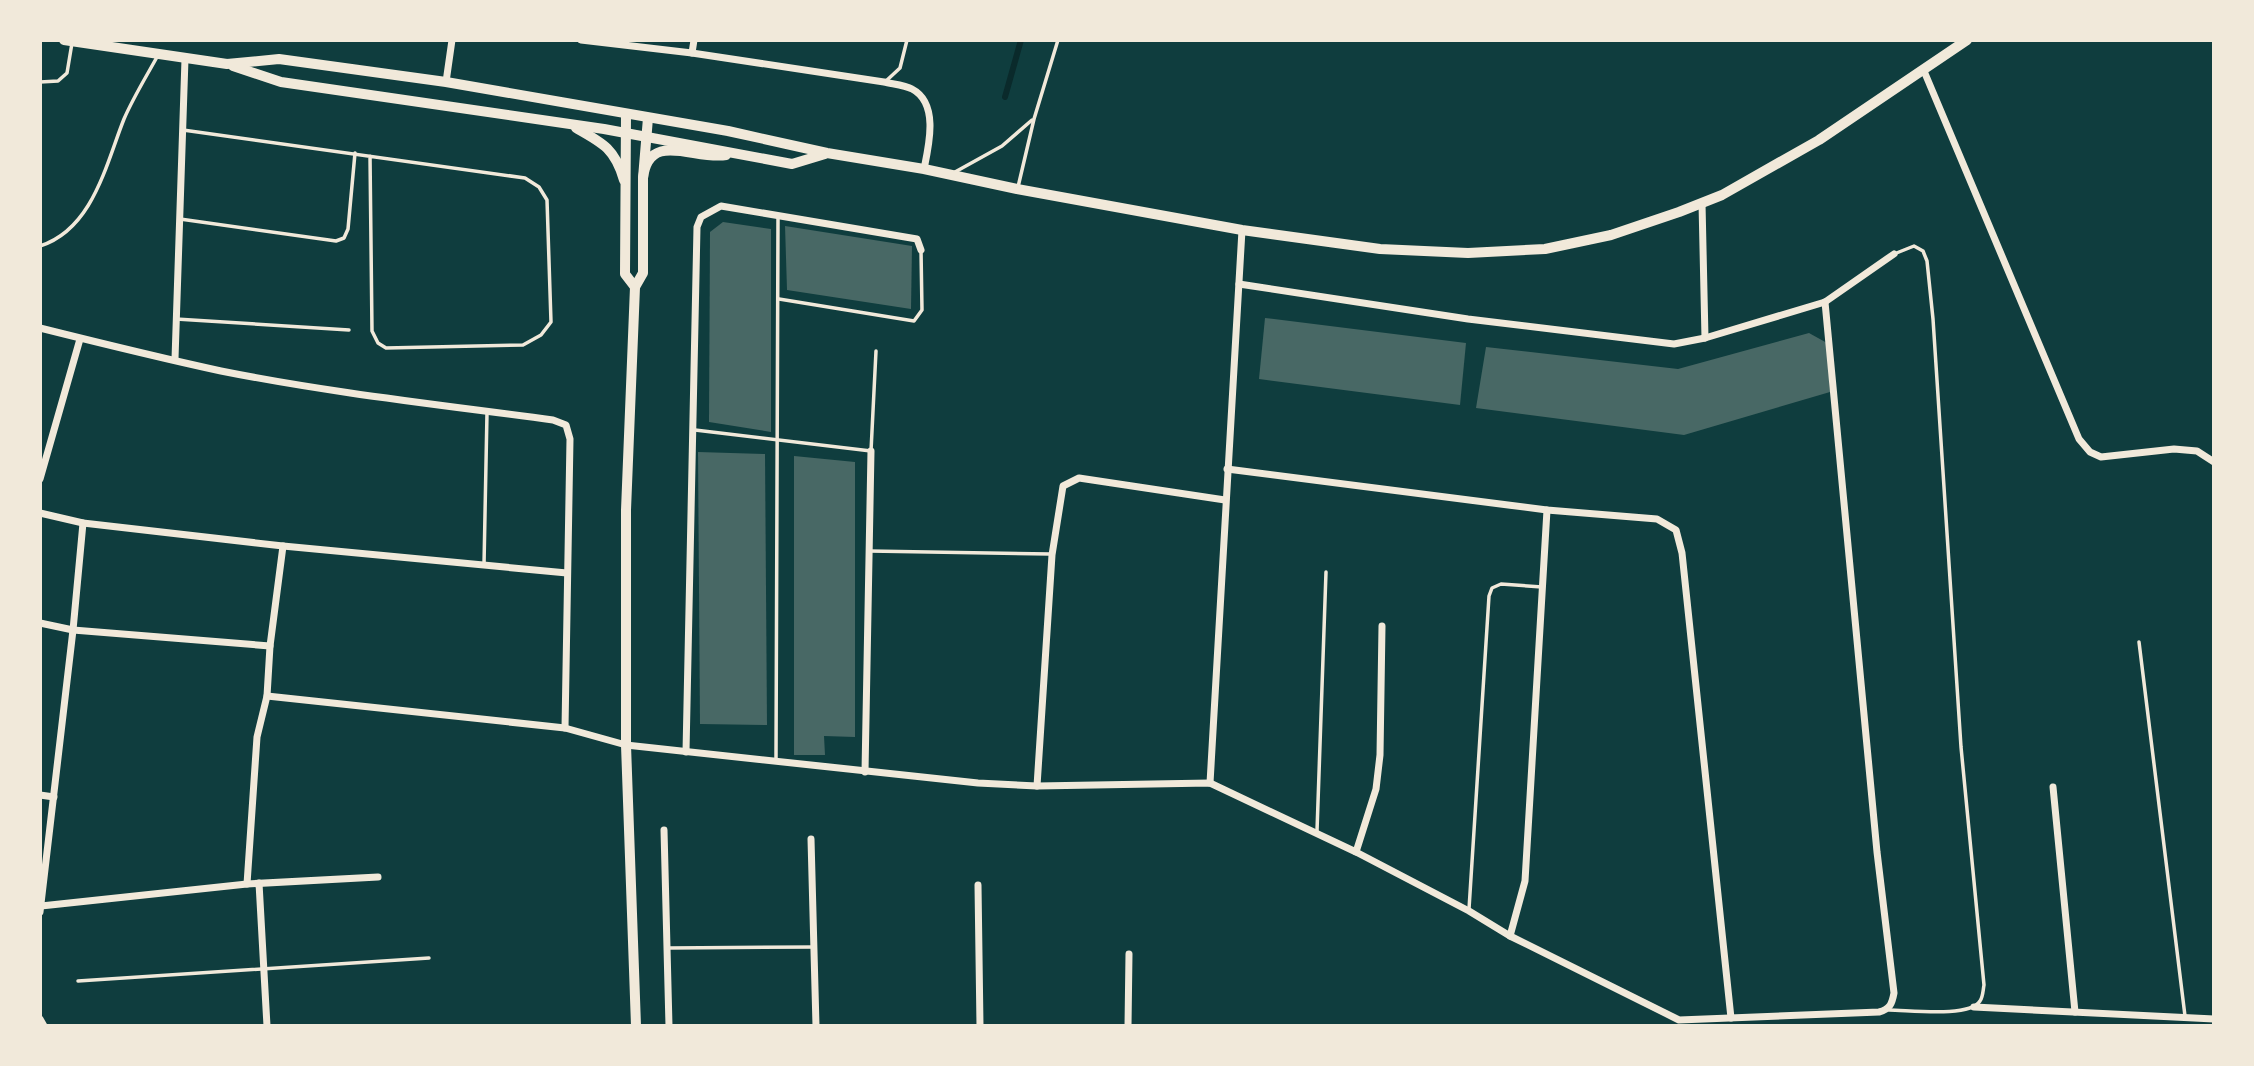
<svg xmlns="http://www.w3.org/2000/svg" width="2254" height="1066" viewBox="0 0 2254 1066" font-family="Signika,sans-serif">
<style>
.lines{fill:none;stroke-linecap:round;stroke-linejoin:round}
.stream{stroke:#0a2a2b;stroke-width:6}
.building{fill:#486865}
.service{stroke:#f1e9da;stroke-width:3.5}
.minor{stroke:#f1e9da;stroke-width:7}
.tertiary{stroke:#f1e9da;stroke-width:10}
.secondary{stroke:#f1e9da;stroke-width:10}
</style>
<rect width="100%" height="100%" fill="#0f3d3e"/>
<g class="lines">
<path class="stream" d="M1005 97 1021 40"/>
</g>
<g class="building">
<path d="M723 222 771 229V432L709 422 710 232Z"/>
<path d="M785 226 912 246 911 309 787 290Z"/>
<path d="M1265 318 1466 343 1460 405 1259 379Z"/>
<path d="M1809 333 1827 343 1830 392 1684 435 1476 408 1486 347 1678 369Z"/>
<path d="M698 452 765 454 767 725 700 724Z"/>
<path d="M794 456 855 462V737L824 736 825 755H794Z"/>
</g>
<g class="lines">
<g class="service">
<path d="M886 81 900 68 907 40"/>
<path d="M40 82 58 81 67 73 72 43"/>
<path d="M183 130 525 178 539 187 547 200 551 322 541 335 523 345 386 348 378 343 372 331 370 156"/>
<path d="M955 172 1002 146 1032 120"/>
<path d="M1018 187 1034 119 1058 40"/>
<path d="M180 219 336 241 344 238 348 229 355 153"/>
<path d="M40 246C93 229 106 164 124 119 133 98 146 77 157 57"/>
<path d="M779 299 914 321 922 310 921 250"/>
<path d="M176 319 349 330"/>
<path d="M695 430 871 451 876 351"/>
<path d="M869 551 1050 554"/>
<path d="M484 565 487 413"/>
<path d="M2139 642 2185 1016"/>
<path d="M776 759 778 218"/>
<path d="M1317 831 1326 572"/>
<path d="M1469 909 1489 596 1492 588 1501 584 1542 587"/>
<path d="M669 948 814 947"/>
<path d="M78 981 429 958"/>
<path d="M1889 1010C1909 1010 1969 1018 1980 1001 1983 997 1983 990 1984 985L1961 747 1933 319 1927 261 1923 251 1914 246 1894 254"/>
</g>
<g class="minor">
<path d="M581 40 692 53 884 82C892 84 905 85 912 89 939 103 929 145 924 169"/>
<path d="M692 53 694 40"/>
<path d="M1924 71 2079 439 2090 452 2101 457 2174 449 2197 451 2214 462"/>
<path d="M446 82 452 40"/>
<path d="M1702 203 1705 338"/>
<path d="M1239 284 1468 319 1674 344 1705 338 1825 302 1894 254"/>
<path d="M40 328C100 343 161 358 221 371 331 393 442 405 553 420L566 425 570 439 565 728"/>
<path d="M175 359 185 59"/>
<path d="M1227 469 1547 510 1657 519 1676 530 1682 553 1731 1018"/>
<path d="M40 479 80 339"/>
<path d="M40 513 83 523 283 546 567 573"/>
<path d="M40 623 73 630 270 646"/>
<path d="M267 696 565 728 626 745 978 783 1037 786 1210 783 1356 852 1469 911 1510 936 1679 1020 1879 1012C1890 1009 1892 1004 1894 993L1877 852 1825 302"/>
<path d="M686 752 697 227 701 217 721 206 917 239 921 250"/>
<path d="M865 772 871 451"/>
<path d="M1210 783 1242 230"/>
<path d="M1037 786 1052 555 1063 486 1079 478 1225 500"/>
<path d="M2053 787 2075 1012"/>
<path d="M40 795 54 797"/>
<path d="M664 830 669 1026"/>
<path d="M811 839 816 1026"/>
<path d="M1356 852 1376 789 1380 755 1382 626"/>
<path d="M259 883 267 1026"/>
<path d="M247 884 257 737 267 696 270 646 283 546"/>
<path d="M978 885 980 1026"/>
<path d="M41 906 247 884 378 877"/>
<path d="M40 912 73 630 83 523"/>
<path d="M1510 936 1525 881 1547 510"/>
<path d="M1974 1007 2214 1019"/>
<path d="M40 1019 44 1026"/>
<path d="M1128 1026 1129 954"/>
</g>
<g class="tertiary">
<path d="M626 114 625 274 635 287"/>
<path d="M636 1026 626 745V510L635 287 643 273V178L648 118"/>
</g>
<g class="secondary">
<path d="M64 40 227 64 279 59 446 82 728 131 827 153 924 169 1017 189 1242 230 1380 249 1468 253 1545 249 1611 235 1679 212 1722 195 1819 140 1967 40"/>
<path d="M233 66 281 82 604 129 792 164 825 154"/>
<path d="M576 128C603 143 615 149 624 180"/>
<path d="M643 178C649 129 696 161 726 155"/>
</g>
</g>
<rect width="2254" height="1066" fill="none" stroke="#f1e9da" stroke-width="84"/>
</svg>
